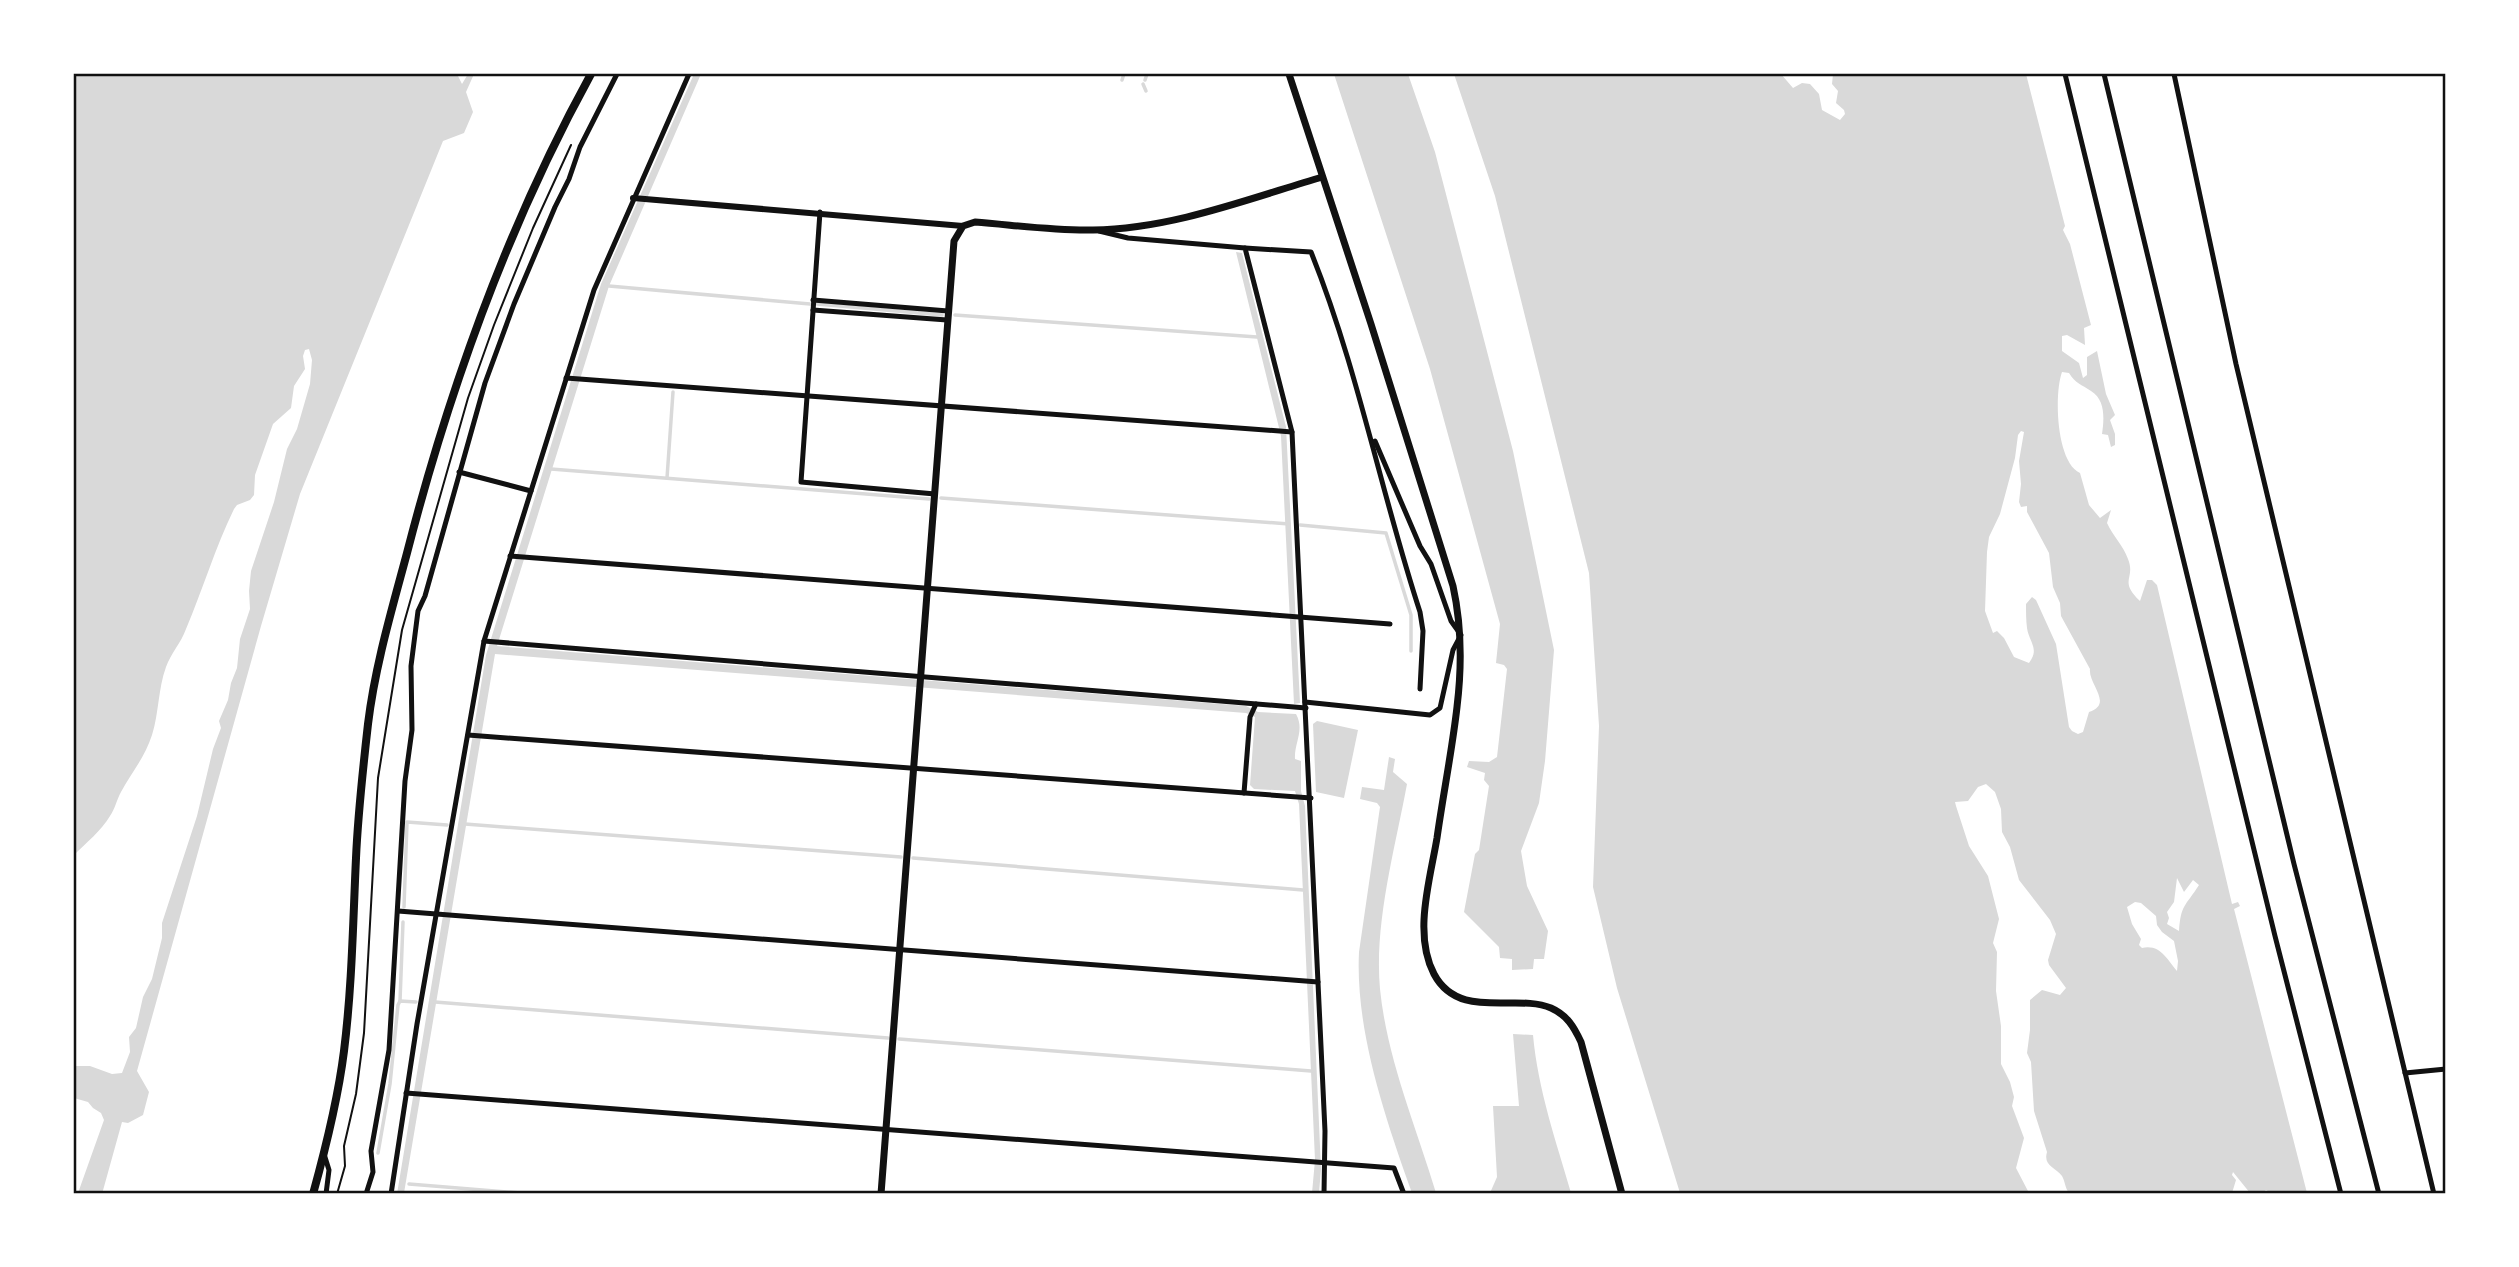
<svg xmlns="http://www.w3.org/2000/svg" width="2519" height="1267" viewBox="0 0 2519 1267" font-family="'PT Sans',sans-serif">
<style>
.water{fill:#d9d9d9;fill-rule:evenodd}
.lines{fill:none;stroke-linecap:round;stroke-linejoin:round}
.stream{stroke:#d9d9d9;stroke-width:3.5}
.path{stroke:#111;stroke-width:2}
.minor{stroke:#111;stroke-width:5}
.tertiary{stroke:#111;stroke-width:6}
.secondary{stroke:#111;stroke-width:7}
.primary{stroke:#111;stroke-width:8}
.neatline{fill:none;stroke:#111;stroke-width:2.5}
</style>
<rect width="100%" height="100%" fill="#fff"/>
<g class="water">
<path d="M74 74H457L462 84 468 74H474L466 92 473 112 464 133 443 141 300 494 261 626 137 1071 149 1092 143 1115 128 1123 122 1122 102 1194 78 1193 104 1120 101 1113 93 1108 88 1102 74 1098V1066H90L112 1074 122 1073 130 1052 129 1037 136 1028 143 997 152 979 162 938V923L197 816 213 749 221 728 219 721 228 700 231 683 237 668 240 639 250 609 249 591 251 571 274 502 287 449 297 429 310 384 312 360 309 349 305 350 303 356 305 369 294 386 291 408 273 424 255 475 254 495 250 500 237 505 234 509C215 548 203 589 186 629 181 643 171 653 166 667 158 689 159 713 152 735 145 757 132 772 121 792 117 799 115 809 110 816 101 831 86 843 74 855Z"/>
<path d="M694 74H701L609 286 497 646 1246 706 1258 712 1296 714C1305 730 1294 743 1295 759L1301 761V791L1305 806 1321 1169 1319 1193H1312L1315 1160 1299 804 1295 791 1254 789 1250 785 1255 717 1246 713 495 654 404 1193 397 1194 486 655 601 284Z"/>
<path d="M1334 74H1408L1435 152 1513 451 1554 650 1545 761 1539 803 1521 851 1527 886 1548 931 1544 959H1534L1533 969 1512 970V959L1500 958 1499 947 1464 912 1475 854 1479 850 1489 786 1484 780 1485 773 1467 767 1469 761 1489 762 1497 757 1507 669 1504 665 1496 663 1500 624 1430 369Z"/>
<path d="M1454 74H1781L1793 88 1802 83 1810 84 1819 94 1822 110 1840 120 1845 114 1844 110 1836 103 1838 91 1832 84 1833 74H2026L2065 226 2063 230 2070 244 2091 325 2084 328 2085 345 2067 335 2062 336V351L2079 363 2083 378 2087 375V357L2097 351 2106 394 2115 415 2110 420 2115 434V445L2111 447 2108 435 2102 434C2104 420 2106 400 2091 391 2081 384 2076 384 2069 373L2062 372C2054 394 2056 462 2080 473L2089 505 2100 518 2111 510 2107 523C2113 536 2123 545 2128 559 2136 579 2118 580 2140 601L2147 580H2152L2157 585 2232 904 2238 902 2240 906 2234 909 2307 1193H2272L2266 1190 2262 1193H2250L2233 1172 2232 1175 2236 1180 2232 1193H2069C2065 1188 2065 1181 2062 1176 2055 1167 2043 1166 2047 1152L2034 1111 2031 1062 2027 1053 2030 1030V1000L2042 990 2060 995 2066 988 2049 965 2048 960 2056 934 2050 920 2019 880 2010 847 2002 832 2001 809 1995 792 1986 784 1978 787 1968 801 1955 802 1956 806 1969 846 1988 876 1999 919 1993 943 1997 952 1996 991 2001 1026V1064L2010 1082 2014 1097 2012 1106 2024 1138 2016 1168 2029 1193H1680L1617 988 1593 887 1599 726 1589 573 1495 196ZM2021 431 2024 432 2019 461 2021 484 2019 502 2021 507 2027 506V512L2049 553 2053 587 2060 603 2061 616 2090 669C2088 684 2114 704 2089 712L2083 732 2078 734 2072 731 2069 727 2056 644 2036 600 2032 597 2026 604C2026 611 2026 621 2027 628 2029 642 2040 649 2029 663L2014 657 2004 638 1997 631 1993 633 1985 611 1987 552 1989 537 2000 514 2015 458 2018 435ZM2177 878 2184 892 2193 880 2199 885C2185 907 2181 904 2179 931L2167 924 2169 918 2167 912 2174 902ZM2135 902 2141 903 2156 916 2157 925 2162 932 2174 941 2178 961 2177 971C2167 960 2161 944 2142 948L2139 945 2141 939 2132 924 2127 907Z"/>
<path d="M1236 252 1242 253 1286 427 1300 703 1294 704 1281 436Z"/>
<path d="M1317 721 1358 730 1344 798 1316 792 1313 724Z"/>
<path d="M1389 757 1395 759 1393 772 1407 784C1395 849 1374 923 1380 989 1387 1059 1416 1126 1436 1193H1412C1386 1120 1355 1031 1359 952L1380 807 1377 803 1360 799 1362 787 1384 790Z"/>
<path d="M1513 1034 1533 1035C1538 1090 1556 1141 1571 1193H1490L1497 1177 1493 1106H1519Z"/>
</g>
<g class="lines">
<g class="stream">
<path d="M1122 80 1124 74"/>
<path d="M1145 80 1147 74"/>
<path d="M1143 84 1146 91"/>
<path d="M609 286 810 304"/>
<path d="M817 304 942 315"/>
<path d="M955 315 1257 337"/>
<path d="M551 469 929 499"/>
<path d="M667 478 673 392"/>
<path d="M941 498 1289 524"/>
<path d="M1300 525 1386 533 1411 615V651"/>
<path d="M465 824 901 857"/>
<path d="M913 858 1303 890"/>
<path d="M404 907 407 822 447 825"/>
<path d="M400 1001 403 922"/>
<path d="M435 1002 888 1038"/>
<path d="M899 1039 1311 1071"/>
<path d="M378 1153 390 1084 398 1005 400 1001 416 1002"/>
<path d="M409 1184 533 1194"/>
</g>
<path class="path" d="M337 1194 345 1166 344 1146 356 1094 364 1033 378 778 402 630 468 398 494 325 533 228 571 145"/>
<g class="minor">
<path d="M2065 74 2275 936 2341 1194"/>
<path d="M2104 74 2294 864 2379 1194"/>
<path d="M2174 74 2236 364 2434 1194"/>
<path d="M820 212 801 482 935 494"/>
<path d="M1099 231 1128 238 1245 248 1292 432 1325 1131 1324 1194"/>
<path d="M1245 248 1311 252C1358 369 1381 493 1420 612L1423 631 1420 689"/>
<path d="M813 300 948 311"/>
<path d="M813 310 947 320"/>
<path d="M566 378 1292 432"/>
<path d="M459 472 531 491"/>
<path d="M510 556 1390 624"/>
<path d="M484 641 1306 708"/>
<path d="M1305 702 1430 715 1440 708 1453 650 1461 635 1451 621 1431 564 1420 546 1375 441"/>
<path d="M468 735 1311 798"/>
<path d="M1244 793 1250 717 1256 704"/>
<path d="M398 911 1318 982"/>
<path d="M2405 1073 2446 1069"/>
<path d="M406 1093 1394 1168 1404 1194"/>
<path d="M324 1154 329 1170 326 1194"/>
<path d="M366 1194 373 1172 371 1151 389 1050 405 781 412 730 411 666 418 611 425 596 485 383 514 304 555 207 569 179 580 147 617 74"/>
<path d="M391 1194 417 1024 484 641 594 290 689 74"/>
</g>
<path class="tertiary" d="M633 198 963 226"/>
<g class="secondary">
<path d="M1289 74 1371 324 1453 586C1462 627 1462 666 1457 707 1452 751 1443 795 1437 838 1430 880 1413 934 1434 974 1459 1021 1516 993 1551 1008 1567 1015 1574 1027 1581 1042L1622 1194"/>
<path d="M881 1194 954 241 963 226 975 222C1014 225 1054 231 1093 230 1171 229 1248 199 1322 177"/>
</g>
<path class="primary" d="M313 1194C326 1147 338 1099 344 1051 352 987 353 922 356 858 358 813 363 768 368 724 375 666 392 609 407 553 450 386 508 225 591 74"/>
</g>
<rect width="2519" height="1267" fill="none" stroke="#ffffff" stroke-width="150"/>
<rect x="75" y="75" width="2369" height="1117" class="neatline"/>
</svg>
